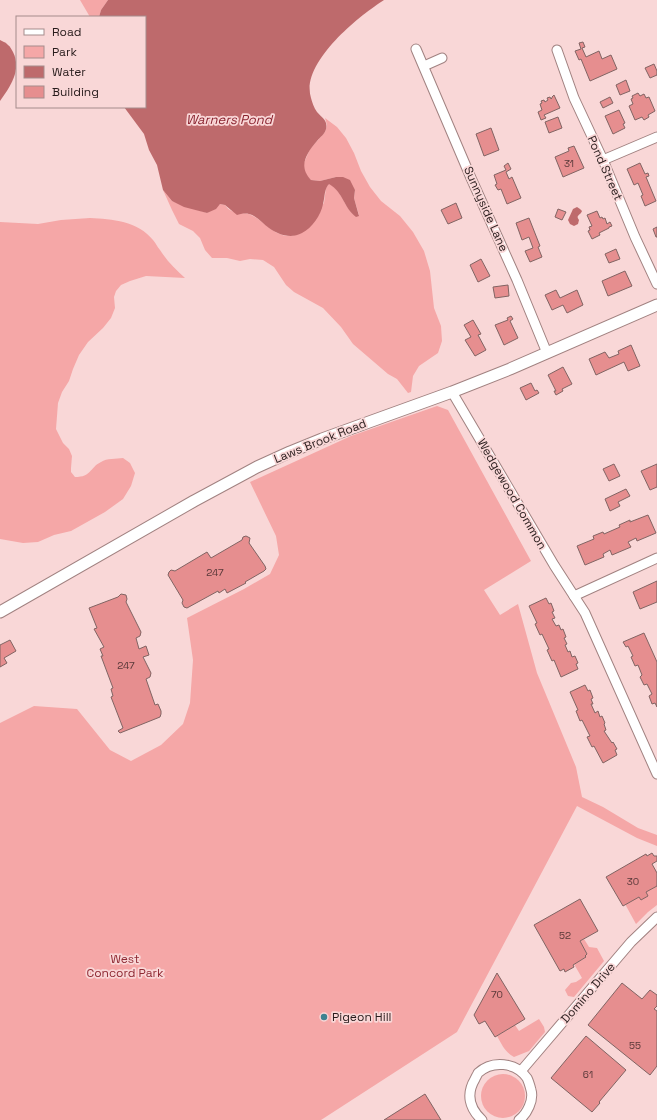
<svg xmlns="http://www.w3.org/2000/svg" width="657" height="1120" viewBox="0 0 657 1120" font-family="'Space Grotesk',sans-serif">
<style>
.green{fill:#f5a7a7}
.water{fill:#be6a6c}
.building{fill:#e68e8f;stroke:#816463}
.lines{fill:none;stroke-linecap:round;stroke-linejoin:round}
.minor-casing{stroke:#a18281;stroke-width:11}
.tertiary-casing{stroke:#a18281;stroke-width:13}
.minor{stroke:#fff;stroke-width:9}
.tertiary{stroke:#fff;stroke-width:11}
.poi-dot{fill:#3d8290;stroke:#f9d7d7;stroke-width:1.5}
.labels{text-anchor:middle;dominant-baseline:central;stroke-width:3.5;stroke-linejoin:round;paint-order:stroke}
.number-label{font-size:10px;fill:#583839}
.street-label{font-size:12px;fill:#281c1c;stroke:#f9d7d7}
.park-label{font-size:12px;fill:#8f2933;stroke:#f9d7d7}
.poi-label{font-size:12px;fill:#281c1c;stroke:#f9d7d7;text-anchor:start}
.water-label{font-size:13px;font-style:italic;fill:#8a232f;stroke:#f9d7d7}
</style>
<rect width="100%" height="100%" fill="#f9d7d7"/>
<g class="green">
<path d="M80 0H108L101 10 99 17H90Z"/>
<path d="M325 118 337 127 346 138 354 153 361 171 370 187 381 201 400 216 413 232 424 251 430 271 434 308 441 326 442 341 438 353 419 366 413 376 411 392 408 393 397 379 388 374 353 344 341 327 323 308 294 292 286 285 274 267 263 260 250 259 240 261 227 258H212L205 250 200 238 193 231 179 224 172 210 163 190 172 201 207 213 220 204C228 205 224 206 230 210 236 214 246 212 251 215 262 220 269 230 280 234 284 236 289 236 293 236L324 203 326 188 329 183C344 193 343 207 356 216L359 215 354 198 355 190 336 177 320 181 311 180 306 175 303 165 310 149 325 132 327 125Z"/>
<path d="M90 218C112 219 138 221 153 240 156 243 157 247 160 250 167 261 176 270 185 278L146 276 130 281 121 285 116 291 114 297 115 308 111 318 103 328 88 342 79 355 73 369 69 381 62 392 58 403 56 429 63 443 69 449 72 456 71 468V472L75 477C92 477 89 468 101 462 107 458 116 459 123 458L130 463 135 473 131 486 123 499 105 512 71 531 54 535 38 542 23 543 0 539V222L38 224 61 220Z"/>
<path d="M437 406 448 410 531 561 484 590 500 615 518 604 537 673 576 767 582 797 603 807 638 828 657 835V846L637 838 577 806 457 1032 321 1120H0V723L34 706 77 709 110 750 131 761 161 745 183 724 190 703 193 660 187 618 244 589 270 574 279 555 276 536 250 482 351 436Z"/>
<path d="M657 886V905L648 912 636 924 625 904 639 897 641 900 648 896 646 892Z"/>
<path d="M584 939 589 947 597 948 604 961 574 997 568 996 565 990 571 983 576 982 582 978 574 964 585 958V956L587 954 580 941Z"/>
<path d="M539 1019 544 1027 545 1032 529 1051 514 1057C505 1052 502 1045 497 1036L515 1025 519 1031Z"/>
<circle cx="503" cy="1096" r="22"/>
</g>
<g class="water">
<path d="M108 0H384C359 16 300 63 311 98 312 102 314 108 317 112 322 118 328 120 326 129 325 134 320 137 317 141 306 154 298 166 311 180L320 181 336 177H343L350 180 355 190 354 198 359 216 356 217C343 207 344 193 329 184 324 189 325 197 323 204 321 215 312 228 302 233 291 239 279 235 269 228 263 224 257 216 249 214 245 213 240 214 237 215L225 205 220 204 216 209 207 213 184 207 172 201 163 190 157 165 149 150 144 134 124 107H145V17H99L101 10Z"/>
<path d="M0 40C7 43 10 46 13 52 22 70 10 87 0 101Z"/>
<path d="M577 207 580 209 582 211C581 215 575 215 579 220L578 224 574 226 570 224 568 220 573 209Z"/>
</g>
<g class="building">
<path d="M583 42 585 47 582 48 586 57 599 51 602 59 611 55 617 69 590 81 581 59 579 60 575 51 581 49 579 43Z"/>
<path d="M654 64 657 71V75L650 78 645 68Z"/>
<path d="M626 80 630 91 620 95 616 85Z"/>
<path d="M638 93 640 96 644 94 646 98 649 97 655 111 648 115 649 117 644 120 642 117 635 120 629 106 633 104 631 99 633 98 632 96Z"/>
<path d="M554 95 560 108 544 115 546 118 541 120 538 112 542 110 540 104 542 103 541 101 544 100 545 102 548 100 547 98 550 97 551 99 552 98V97Z"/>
<path d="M610 97 613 103 603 108 600 102Z"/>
<path d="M619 110 625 123 623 124 625 128 613 134 605 116Z"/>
<path d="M558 117 562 128 549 133 545 122Z"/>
<path d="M491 128 499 150 484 156 476 134Z"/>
<path d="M574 146 584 168 563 177 555 157 569 151 568 148Z"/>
<path d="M508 163 511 169 506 172 509 179 512 177 521 198 507 204 501 189 498 190 495 185 497 184 494 175 506 170 504 166Z"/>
<path d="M640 163 645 174 648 173 649 176 646 177 656 201 645 206 641 196 643 195 638 183 634 185 627 169Z"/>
<path d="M456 203 462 218 448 224 441 210Z"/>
<path d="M558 209 566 212 562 220 555 217Z"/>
<path d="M597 211 600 218 602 217 603 219 605 218 607 224 610 222 612 226 609 227V228L599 233 600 235 592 239 588 231 590 230 589 227 592 226 587 215Z"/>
<path d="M529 218 540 246 538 247 542 257 530 262 525 251 533 248 529 237 522 240 516 223Z"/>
<path d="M657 227V237H656L653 229Z"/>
<path d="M616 249 620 259 609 263 605 254Z"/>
<path d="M481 259 490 276 478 282 470 265Z"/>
<path d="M625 271 632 286 608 296 602 281Z"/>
<path d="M508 285 509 296 495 298 493 287Z"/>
<path d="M556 290 560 298 577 290 583 305 567 313 563 305 552 310 545 295Z"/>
<path d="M511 316 513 319 510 321 518 338 504 345 495 325 508 320 507 318Z"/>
<path d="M473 320 481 334 478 335 486 350 475 356 465 340 471 337 464 325Z"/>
<path d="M631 345 640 366 628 371 624 362 596 375 589 359 605 352 609 358 619 354 618 351Z"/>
<path d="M563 367 572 384 562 389 563 391 556 395 554 391H556L548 375Z"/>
<path d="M531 383 535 391 537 390 539 393 526 400 520 388Z"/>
<path d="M614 464 620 476 609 481 603 469Z"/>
<path d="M657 464V487L650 490 641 471Z"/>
<path d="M626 489 630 496 618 502 620 506 610 511 605 499Z"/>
<path d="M648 515 656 533 637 541 636 538 628 542 631 547 612 555 610 550 603 554 604 557 585 565 577 546 594 539 593 536 603 532 604 534 620 527 619 525 630 520V522Z"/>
<path d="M246 536 250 538 249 543 265 566 266 569 264 571 245 582 246 583 227 593 225 589 219 593 218 591 187 608 184 607 182 603 183 600 168 575 169 572 171 570 175 571 207 552 211 558 242 540 243 537Z"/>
<path d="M657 581V602L640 609 633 592Z"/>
<path d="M121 594 126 595 127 599 126 602 141 632 140 636 136 638 139 649 146 646 149 655 143 657 151 673 150 677 146 679 155 705 158 704 161 711V714L160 717 120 733 118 731 123 728 111 697 113 696 111 689 113 688 101 656H103L100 649 104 647 94 629 97 628 89 608 118 597Z"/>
<path d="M546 598 549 604 551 603 554 611 552 612 555 618 552 619 556 626 559 625 561 630 563 629 566 637 564 638 567 644 565 645 568 652 570 651 572 657 575 656 578 663 576 664 578 669 561 677 554 660 552 661 547 650 549 649 542 634 540 635 535 624 537 623 529 606Z"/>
<path d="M644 633 657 662V707L655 703 652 704 649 696 652 694 647 684 644 685 640 677 642 675 638 665 635 666 631 657 633 656 628 646 626 647 623 642Z"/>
<path d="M10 640 16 651 4 658 7 663 0 667V645Z"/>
<path d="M585 685 588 691 590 690 593 698 591 699 593 704H591L595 713 598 711 600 717 602 716 605 723 604 724 606 730 604 731 612 743 613 742 617 749 615 750 617 755 603 763 594 746 592 747 587 737 590 736 582 720 580 721 576 711 578 710 570 692Z"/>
<path d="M652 853 654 856H657V861L652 864 657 873V886L646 892 648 896 641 900 639 897 623 906 606 877 646 854 647 856Z"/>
<path d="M580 899 598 931 580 941 587 954 585 956 586 957 573 965 574 967 565 972 564 969 560 971 534 925Z"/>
<path d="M497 973 525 1019 495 1037 485 1021 479 1024 474 1015Z"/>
<path d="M622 983 642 999 650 990 657 995V1006L654 1009 657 1011V1066L650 1075 588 1025Z"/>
<path d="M586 1036 626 1070 599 1102 600 1103 592 1112 551 1078Z"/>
<path d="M425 1094 441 1120H384Z"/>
</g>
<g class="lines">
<defs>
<g id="minor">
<path d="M416 49 471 178 517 280 547 353"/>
<path d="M557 50 574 98 603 160 635 237 657 284"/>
<path d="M424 66 442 58"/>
<path d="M603 160 657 137"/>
<path d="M452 392 554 565 574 596 657 558"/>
<path d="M574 596 585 613 657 774"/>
<path d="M521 1071 631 942 657 917"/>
<path d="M482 1120C469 1108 466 1094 475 1079 475 1078 478 1074 478 1073 492 1060 516 1062 527 1078 529 1082 530 1086 531 1090 534 1100 527 1114 519 1120"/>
</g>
<path id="tertiary" d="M0 612 194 501 257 467 290 452 322 439 452 392 510 369 657 305"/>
</defs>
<use href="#minor" class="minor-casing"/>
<use href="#tertiary" class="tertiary-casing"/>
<use href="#minor" class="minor"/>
<use href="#tertiary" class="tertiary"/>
</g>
<circle class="poi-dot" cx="324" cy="1017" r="4"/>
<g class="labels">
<g class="number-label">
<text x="569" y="163">31</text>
<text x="215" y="572">247</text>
<text x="126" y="665">247</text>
<text x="633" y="881">30</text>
<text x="565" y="935">52</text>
<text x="497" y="994">70</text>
<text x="635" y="1045">55</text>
<text x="588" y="1074">61</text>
</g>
<g class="street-label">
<text transform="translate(605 168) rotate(66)">Pond Street</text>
<text transform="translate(486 209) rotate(66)">Sunnyside Lane</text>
<text transform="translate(320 441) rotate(-22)">Laws Brook Road</text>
<text transform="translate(512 494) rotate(60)">Wedgewood Common</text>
<text transform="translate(588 993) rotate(-49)">Domino Drive</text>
</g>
<g class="park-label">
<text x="125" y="959">West<tspan x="125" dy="14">Concord Park</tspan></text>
</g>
<g class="poi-label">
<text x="332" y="1017">Pigeon Hill</text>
</g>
<g class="water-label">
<text x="229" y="119">Warners Pond</text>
</g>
</g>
<rect x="16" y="16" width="130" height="92" fill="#f9d7d7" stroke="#a58c8c"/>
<rect x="24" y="29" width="20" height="6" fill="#ffffff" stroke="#a58c8c"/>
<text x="52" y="36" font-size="12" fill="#281c1c">Road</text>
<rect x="24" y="46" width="20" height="12" fill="#f5a7a7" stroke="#a58c8c"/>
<text x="52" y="56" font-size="12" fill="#281c1c">Park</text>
<rect x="24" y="66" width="20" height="12" fill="#be6a6c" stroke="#a58c8c"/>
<text x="52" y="76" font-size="12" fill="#281c1c">Water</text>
<rect x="24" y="86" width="20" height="12" fill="#e68e8f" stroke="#a58c8c"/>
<text x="52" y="96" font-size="12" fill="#281c1c">Building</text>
</svg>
